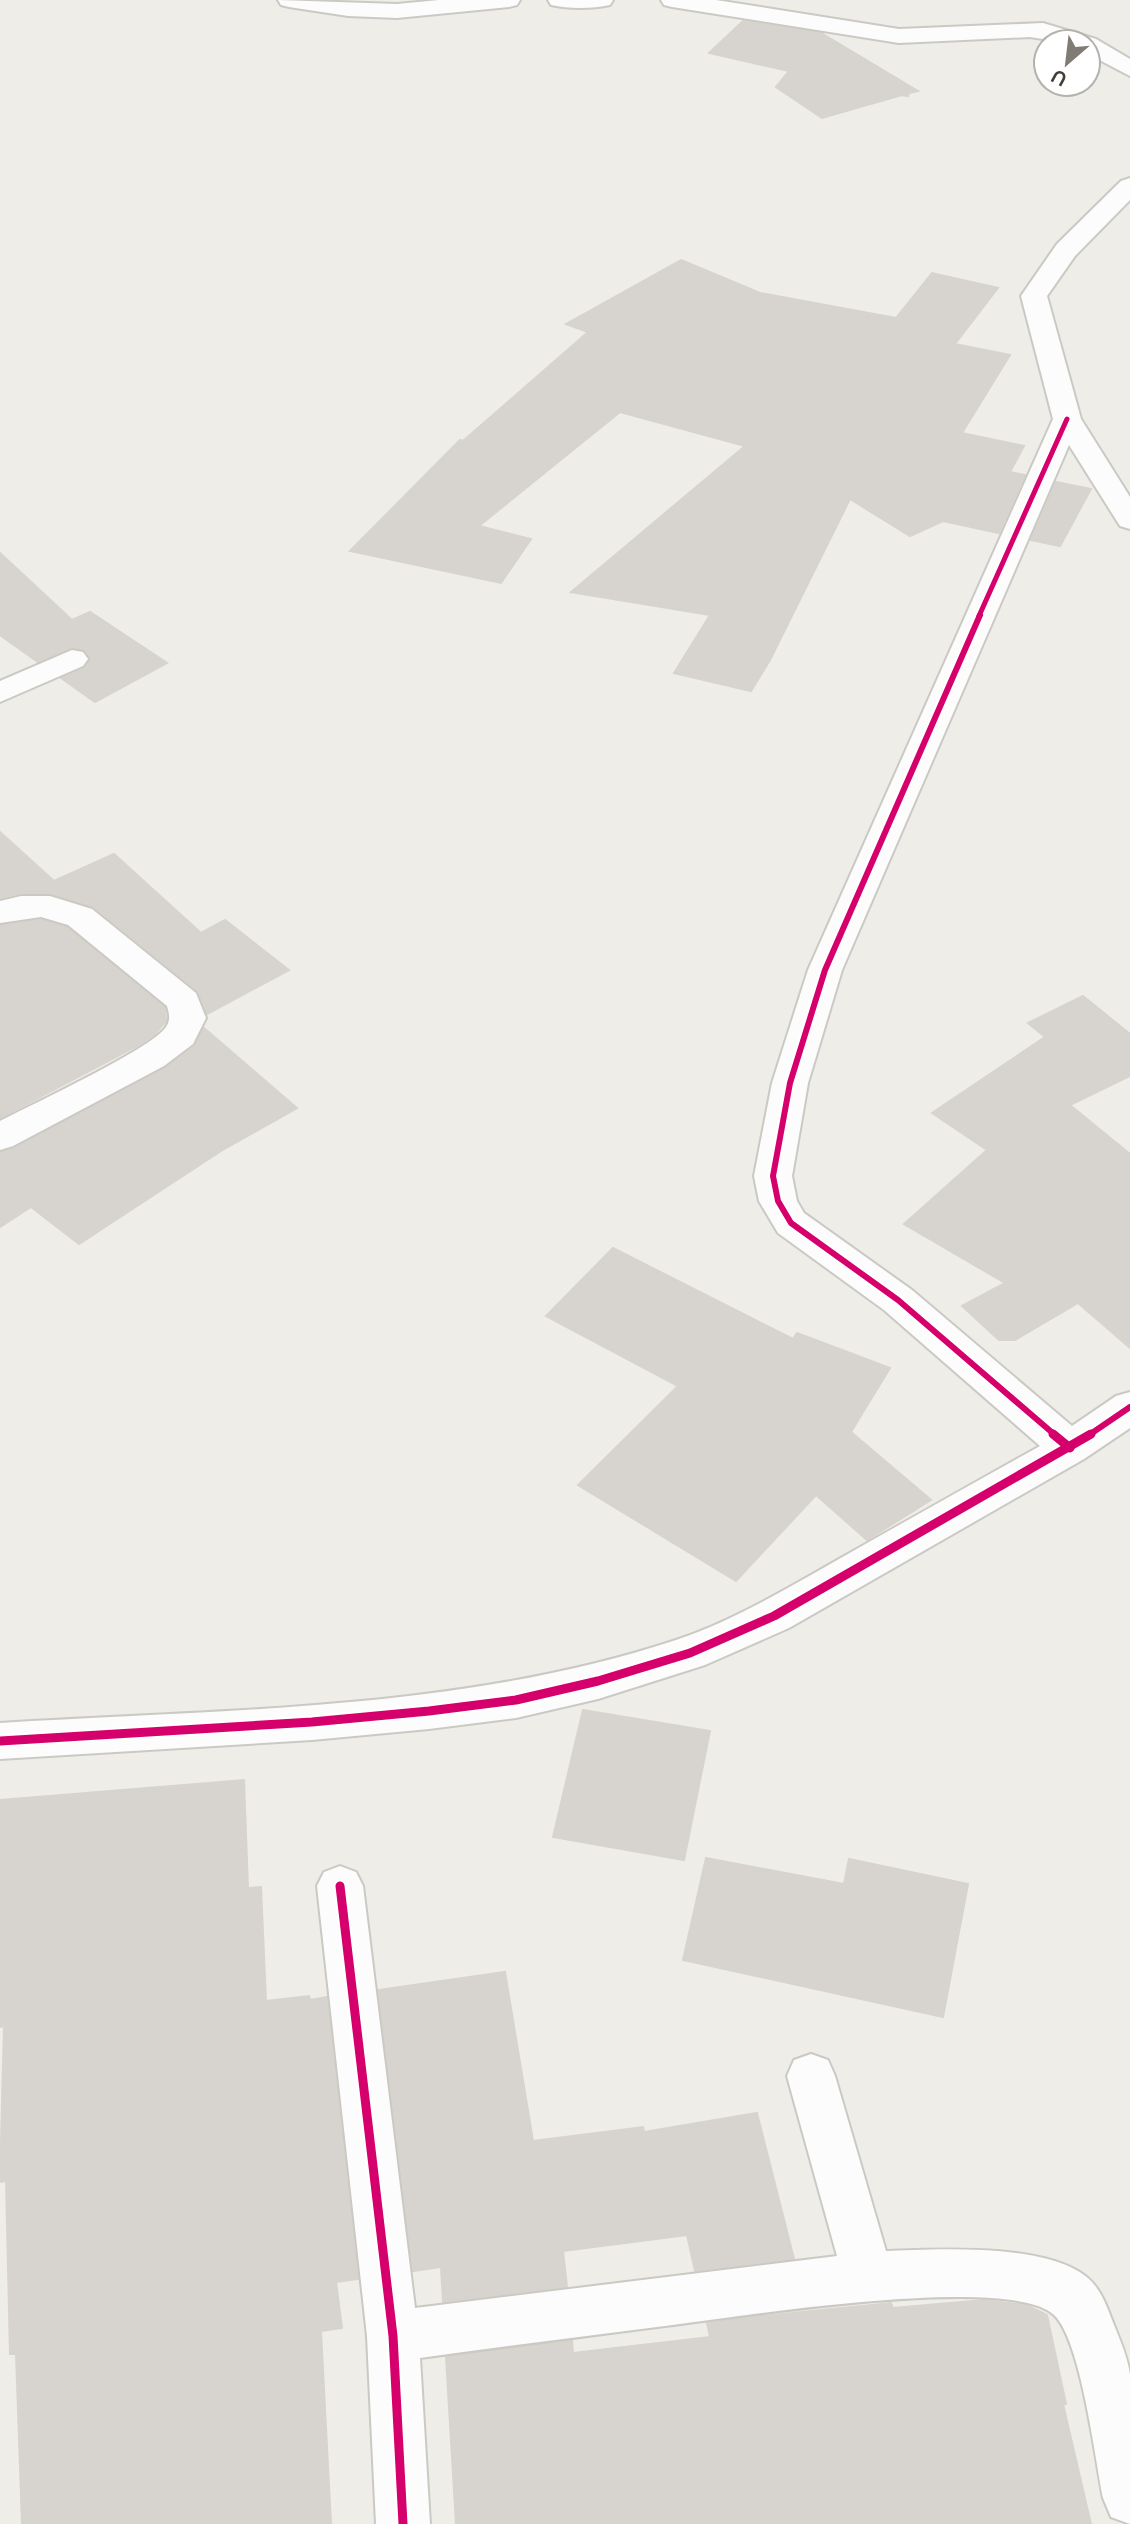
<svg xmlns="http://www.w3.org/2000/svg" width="1130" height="2524" viewBox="0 0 1130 2524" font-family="Raleway,sans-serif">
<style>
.building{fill:#d7d4cf;stroke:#d7d4ce;stroke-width:2}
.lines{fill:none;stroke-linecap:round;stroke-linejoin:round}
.minor-casing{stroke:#cbc9c4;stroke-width:4}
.minor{fill:#fdfcfc;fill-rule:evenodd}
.cycleway-far2-casing{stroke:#fff;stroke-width:8}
.cycleway-far1-casing{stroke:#fff;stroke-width:10}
.cycleway-casing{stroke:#fff;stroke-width:13}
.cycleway-far2{stroke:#d6006c;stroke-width:5}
.cycleway-far1{stroke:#d6006c;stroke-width:6}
.cycleway{stroke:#d6006c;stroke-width:9}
</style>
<rect width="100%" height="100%" fill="#efede8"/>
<g class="building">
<path d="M743 21 821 33 918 91 909 93 908 96 902 95 822 118 776 87 789 71 709 53Z"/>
<path d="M681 260 760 293 896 318 932 273 998 288 955 344 1010 355 962 433 1024 446 1010 472 1025 475 999 533 943 521 910 536 850 499 770 660 751 691 674 673 710 615 571 592 745 446 620 412 479 526 531 539 501 583 350 551 460 440 463 441 588 332 566 324Z"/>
<path d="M1056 482 1091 489 1060 546 1031 540Z"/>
<path d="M0 553 72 620 90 612 167 663 95 702 61 678 85 668 91 659 85 650 71 648 38 662 0 635Z"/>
<path d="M0 832 54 881 114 854 201 933 225 920 289 970 207 1014 198 991 94 907 50 893H21L0 898Z"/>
<path d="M41 920 67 927 165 1007 166 1021 155 1034 137 1046 0 1118V925Z"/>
<path d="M1083 996 1130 1034V1076L1070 1105 1130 1154V1348L1078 1303 1015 1340H999L962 1306 1005 1283 904 1224 987 1150 932 1113 1045 1037 1028 1023Z"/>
<path d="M204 1028 297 1108 221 1151 79 1244 31 1207 0 1227V1152L14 1148 165 1068 195 1046Z"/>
<path d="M613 1248 793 1339 797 1333 890 1368 851 1432 931 1500 867 1540 816 1495 736 1581 578 1485 678 1386 546 1316Z"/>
<path d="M583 1710 710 1731 684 1860 553 1837Z"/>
<path d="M244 1780 248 1888 261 1887 266 2001 309 1996 310 2000 327 1997 358 2279 336 2282 342 2328 321 2331 331 2524H22L16 2354H10L6 2181 0 2182 4 2026 0 2027V1800Z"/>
<path d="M706 1858 844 1884 849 1859 968 1884 943 2017 683 1960Z"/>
<path d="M505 1972 533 2141 643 2127 644 2132 757 2113 794 2259 695 2271 687 2235 563 2251 567 2287 443 2302 441 2267 413 2271 378 1990Z"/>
<path d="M984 2300 1026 2305 1047 2315 1066 2404H1063L1091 2524H456L446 2357 572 2340 573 2353 710 2337 707 2323 742 2318 891 2303 893 2308Z"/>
</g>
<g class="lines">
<defs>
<g id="minor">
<path d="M278 0 397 4 439 0H520L517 5 509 7 397 18 348 16 289 7 281 5Z"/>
<path d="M548 0H613L610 5C593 9 568 9 551 5Z"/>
<path d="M661 0H716L899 29 1043 23 1096 39 1130 59V76L1088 54V42H1062L1030 37 899 43 672 7 664 5Z"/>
<path d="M1130 178V200L1075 256 1047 296 1081 419 1130 497V529L1120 526 1069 445 842 970 808 1083 792 1176 797 1201 804 1213 912 1290 1072 1426 1116 1396 1130 1392V1428L1084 1459 789 1628 705 1665 598 1699 516 1718 429 1729 312 1740 0 1759V1723C223 1709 462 1711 676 1640 733 1621 786 1589 839 1559 906 1521 973 1483 1040 1446L884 1310 778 1233 759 1201 754 1176 772 1083 808 970 1053 419 1021 296 1057 244 1121 181Z"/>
<path d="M72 650 83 652 88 659 83 666 0 702V681Z"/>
<path d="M21 896H50L92 909 196 993 206 1018 193 1044 164 1066 13 1146 0 1150V1121C29 1106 153 1048 166 1027 171 1019 169 1014 167 1006L68 925 41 917 0 923V901Z"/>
<path d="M340 1866 356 1872 363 1886 415 2308 837 2256 787 2076 794 2060 811 2054 828 2060 835 2076 886 2251C936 2249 1056 2242 1092 2282 1103 2294 1108 2310 1114 2325 1120 2340 1128 2358 1130 2375 1130 2424 1130 2475 1130 2524L1111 2517 1103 2498C1095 2459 1081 2340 1054 2315 1009 2272 725 2319 657 2327 578 2337 499 2347 420 2358L430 2524H376L367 2336 317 1886 324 1872Z"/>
</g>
</defs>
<use href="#minor" class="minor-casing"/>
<use href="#minor" class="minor"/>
<defs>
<path id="cycleway-far2" d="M979 616 1067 419"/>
<g id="cycleway-far1">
<path d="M980 615 825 970 790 1083 773 1176 778 1201 791 1223 898 1300 1055 1435"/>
<path d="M1089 1435 1130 1407"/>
</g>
<g id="cycleway">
<path d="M1053 1434 1070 1448"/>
<path d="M0 1741 312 1722 429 1711 516 1700 598 1681 690 1653 774 1616 1091 1434"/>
<path d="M340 1886 393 2336 403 2524"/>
</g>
</defs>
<use href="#cycleway-far2" class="cycleway-far2-casing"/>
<use href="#cycleway-far1" class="cycleway-far1-casing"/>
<use href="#cycleway" class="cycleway-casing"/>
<use href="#cycleway-far2" class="cycleway-far2"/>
<use href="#cycleway-far1" class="cycleway-far1"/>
<use href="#cycleway" class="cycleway"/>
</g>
<g transform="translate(1067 63) rotate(208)"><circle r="33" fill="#ffffff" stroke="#b4b2ae" stroke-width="2"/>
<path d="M0-5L12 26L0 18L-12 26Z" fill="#807b74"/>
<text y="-10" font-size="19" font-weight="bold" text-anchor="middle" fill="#443e35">U</text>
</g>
</svg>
